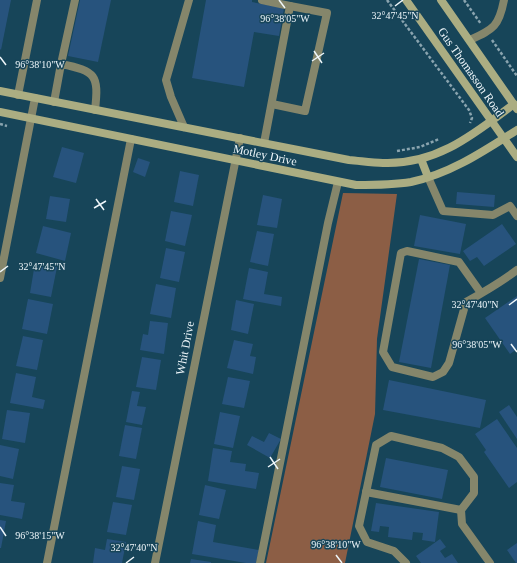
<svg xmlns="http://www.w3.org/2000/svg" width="517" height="563" viewBox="0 0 517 563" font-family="Georgia,serif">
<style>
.green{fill:#8c5e45}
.building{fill:#27537d}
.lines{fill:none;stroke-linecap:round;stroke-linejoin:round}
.path{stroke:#8aa4af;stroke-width:2.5;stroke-dasharray:3 2;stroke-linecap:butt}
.service{stroke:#85866b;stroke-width:8}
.minor{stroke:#85866b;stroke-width:8}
.secondary{stroke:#abad82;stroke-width:8}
.ticks{fill:none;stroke:#eef6fa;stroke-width:1.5}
.labels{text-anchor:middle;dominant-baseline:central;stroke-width:3;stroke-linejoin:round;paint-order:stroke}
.street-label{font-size:12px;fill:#eef6fa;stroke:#174559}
.ticks-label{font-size:10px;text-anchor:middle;fill:#eef6fa;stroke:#174559;stroke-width:3;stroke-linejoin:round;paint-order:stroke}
</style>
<rect width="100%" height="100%" fill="#174559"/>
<path class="green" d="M343 193 397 194 377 339 375 414 345 563H266Z"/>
<g class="building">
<path d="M0 0H11L1 50 0 49Z"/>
<path d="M80 0H111L98 62 68 56Z"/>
<path d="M206 0H252V2L284 8 279 36 254 32 244 87 192 78Z"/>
<path d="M62 147 84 153 76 183 53 177Z"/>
<path d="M138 158 150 162 145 177 133 172Z"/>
<path d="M180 171 199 175 193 206 174 202Z"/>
<path d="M457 192 495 195 494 207 456 204Z"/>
<path d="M263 195 282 199 277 228 257 225Z"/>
<path d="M50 196 70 199 66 222 46 219Z"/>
<path d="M171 211 192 215 185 246 165 241Z"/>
<path d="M420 215 466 224 460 254 414 246Z"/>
<path d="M502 224 516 244 484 266 477 257 470 261 463 251Z"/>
<path d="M43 226 71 233 65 261 36 253Z"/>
<path d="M257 231 274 234 268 266 250 262Z"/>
<path d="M166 248 185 252 179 282 160 278Z"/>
<path d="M419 259 450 265 431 368 399 362Z"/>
<path d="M35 263 57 267 51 297 30 293Z"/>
<path d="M249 268 268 272 264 294 282 297 281 306 243 299Z"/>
<path d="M156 284 176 288 171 318 150 314Z"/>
<path d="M517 296V349L510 354 485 318Z"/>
<path d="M28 299 53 304 47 334 22 329Z"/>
<path d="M236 300 254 304 248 334 231 330Z"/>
<path d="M150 321 168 323 164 354 140 350 143 334 148 335Z"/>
<path d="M23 336 43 340 37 370 16 366Z"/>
<path d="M234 340 253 344 250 356 256 357 253 374 227 368Z"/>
<path d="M142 357 161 360 156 390 136 387Z"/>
<path d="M16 373 36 377 32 397 45 400 43 409 10 403Z"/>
<path d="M228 377 250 381 244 408 222 404Z"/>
<path d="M389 380 486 400 480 428 383 410Z"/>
<path d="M132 391 140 392 137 406 146 407 142 425 126 422Z"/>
<path d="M509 405 517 417V439L499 412Z"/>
<path d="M7 410 30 413 25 443 2 439Z"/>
<path d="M220 412 240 416 233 448 214 444Z"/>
<path d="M497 419 517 448V482L509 488 484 452 486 450 475 434Z"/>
<path d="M125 425 142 428 136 459 119 456Z"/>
<path d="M269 433 281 439 270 458 247 445 252 436 264 442Z"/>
<path d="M0 445 19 449 13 479 0 476Z"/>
<path d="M213 448 232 451 230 462 246 464 245 471 259 473 256 489 208 481Z"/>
<path d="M386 458 448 470 442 499 380 487Z"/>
<path d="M122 466 140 469 134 500 116 497Z"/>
<path d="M0 483 14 485 11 501 25 503 22 519 0 515Z"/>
<path d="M205 485 226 490 219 519 199 515Z"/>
<path d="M113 502 132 505 126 535 107 532Z"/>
<path d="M376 503 439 512 435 542 422 540 423 533 413 532 412 540 388 537 389 527 380 526 379 532 371 531Z"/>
<path d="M0 520 6 521 1 548H0Z"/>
<path d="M198 521 216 525 213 542 259 550 256 563H246L192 554Z"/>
<path d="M107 539 126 542 122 563H93L95 548 105 550Z"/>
<path d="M440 539 446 547 440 551 445 558 452 554 458 563H421L416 556Z"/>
<path d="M517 543V563H516L507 550Z"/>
<path d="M191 559 211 562V563H190Z"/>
</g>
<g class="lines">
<g class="path">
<path d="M387 0 469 110 472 118 470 123"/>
<path d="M464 0 481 24"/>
<path d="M492 40 517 76"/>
<path d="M0 124 7 126"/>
<path d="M397 151 420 147 439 139"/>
</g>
<g class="service">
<path d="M262 0 290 6"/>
<path d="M470 40C494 29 499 26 504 0"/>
<path d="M61 64 75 0"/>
<path d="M18 95 37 0"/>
<path d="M54 102 61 64C96 71 99 75 95 110"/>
<path d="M184 127 171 97 166 80 189 0"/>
<path d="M264 143 290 6 327 13 305 111 272 104"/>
<path d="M428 177 443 211 493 215 510 206 517 216"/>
<path d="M481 293 459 262 407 251 401 253 383 352 392 367 433 377 443 372 449 363 466 302C484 292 501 282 517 270"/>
<path d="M366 492 461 510"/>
<path d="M47 563 131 139"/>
<path d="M260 563 328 223 338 182"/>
<path d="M406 563 394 551 367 542 359 526 376 445 391 436 442 448 459 457 474 477V493L461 510 462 524 490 563"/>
</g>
<g class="minor">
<path d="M0 278 35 98"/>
<path d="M155 563 240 138"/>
</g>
<g class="secondary">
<path d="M406 0 517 157"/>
<path d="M441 0 517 109"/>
<path d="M0 91 349 160C361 161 372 163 383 163 437 165 474 134 514 104"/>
<path d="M0 112 356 185C374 185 393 185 411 182 450 174 484 151 517 130"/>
<path d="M421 159 428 177"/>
</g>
</g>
<path class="ticks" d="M279 0 285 8M395 6 403 0M314 51 322 63M0 57 6 65M312 61 324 53M96 199 104 210M94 208 106 201M0 272 8 266M509 305 517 299M511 344 517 352M270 457 278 469M268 467 280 459M0 527 6 536M336 555 342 563M126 563 134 557"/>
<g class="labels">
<g class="street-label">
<text transform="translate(471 72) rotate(55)">Gus Thomasson Road</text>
<text transform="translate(265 155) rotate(12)">Motley Drive</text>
<text transform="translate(185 348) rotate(-79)">Whit Drive</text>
</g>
</g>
<g class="ticks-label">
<text x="395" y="19">32°47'45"N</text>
<text x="285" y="22">96°38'05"W</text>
<text x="40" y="68">96°38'10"W</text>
<text x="42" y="270">32°47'45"N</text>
<text x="475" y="308">32°47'40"N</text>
<text x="477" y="348">96°38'05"W</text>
<text x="40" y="539">96°38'15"W</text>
<text x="336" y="548">96°38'10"W</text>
<text x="134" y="551">32°47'40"N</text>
</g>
</svg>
